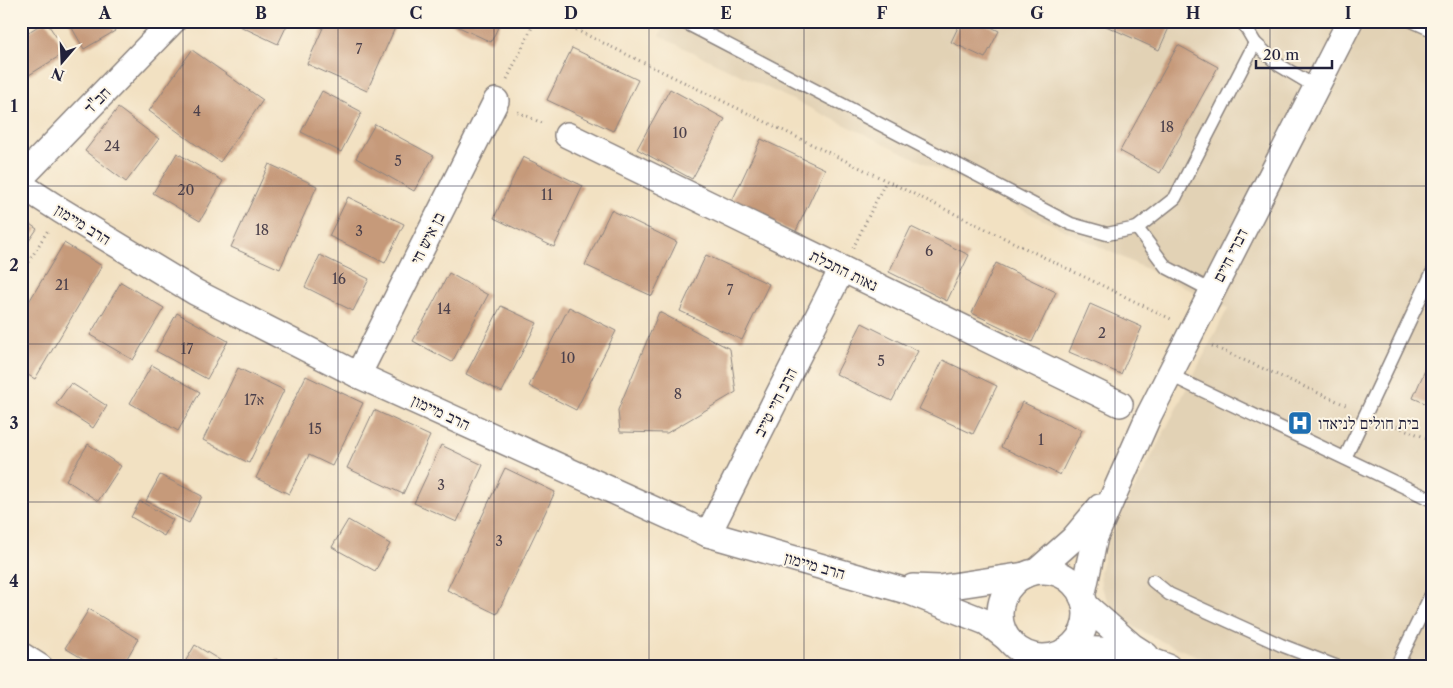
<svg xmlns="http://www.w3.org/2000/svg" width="1453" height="688" viewBox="0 0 1453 688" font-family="'Libre Caslon Text','Frank Ruhl Libre',serif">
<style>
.built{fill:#e2d2b5}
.building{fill:#c69a7a}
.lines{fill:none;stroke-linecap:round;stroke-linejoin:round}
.lane-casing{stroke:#8a827e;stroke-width:15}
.street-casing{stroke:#8a827e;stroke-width:28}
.path{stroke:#8a827e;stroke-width:3;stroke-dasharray:1 4;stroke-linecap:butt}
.lane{stroke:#fff;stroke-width:12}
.street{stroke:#fff;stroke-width:25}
.grid{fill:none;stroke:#22223b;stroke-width:1;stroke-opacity:0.55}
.labels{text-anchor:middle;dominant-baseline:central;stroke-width:4;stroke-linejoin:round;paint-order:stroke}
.number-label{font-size:14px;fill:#4b404b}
.street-label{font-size:16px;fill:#22223b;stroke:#fcf5e5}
.poi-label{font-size:16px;fill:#22223b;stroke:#fcf5e5;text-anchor:start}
.neatline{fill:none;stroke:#22223b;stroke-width:2}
.grid-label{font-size:16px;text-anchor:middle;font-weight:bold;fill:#22223b}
</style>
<rect width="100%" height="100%" fill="#fcf5e5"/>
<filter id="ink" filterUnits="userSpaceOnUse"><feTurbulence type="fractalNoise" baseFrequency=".02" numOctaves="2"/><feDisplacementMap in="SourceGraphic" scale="10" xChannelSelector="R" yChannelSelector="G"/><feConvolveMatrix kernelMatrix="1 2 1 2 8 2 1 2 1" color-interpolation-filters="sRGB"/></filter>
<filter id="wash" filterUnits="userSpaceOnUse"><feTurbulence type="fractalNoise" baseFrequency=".0096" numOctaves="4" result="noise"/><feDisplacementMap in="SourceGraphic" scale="20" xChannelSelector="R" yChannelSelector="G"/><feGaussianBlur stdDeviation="1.12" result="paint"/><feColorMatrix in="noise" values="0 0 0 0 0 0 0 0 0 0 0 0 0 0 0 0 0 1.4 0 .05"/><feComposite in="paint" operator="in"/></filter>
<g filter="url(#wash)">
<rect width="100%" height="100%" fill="#f2e1c2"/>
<path class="built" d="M667 21H1314L1354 42 1367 21 1432 22V667H1226L1167 644 1137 629 1122 618 1110 605 1101 587 1100 571 1109 539 1228 308 659 36Z"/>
<g id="blocks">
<g class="building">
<path d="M46 21 66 52 21 80V37Z"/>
<path d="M68 21H109L115 31 84 49Z"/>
<path d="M229 21H289L278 44Z"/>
<path d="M326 21H398L367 91 307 64Z"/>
<path d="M446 21H501L491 42Z"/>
<path d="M961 21H979L999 31 985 58 951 42Z"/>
<path d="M1095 21H1172L1159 50Z"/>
<path d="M1178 45 1218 67 1160 173 1120 151Z"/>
<path d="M572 48 638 80 613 131 547 100Z"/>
<path d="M192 50 263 100 220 162 149 111Z"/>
<path d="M670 89 725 119 692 179 637 149Z"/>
<path d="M322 91 362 112 341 152 301 132Z"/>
<path d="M118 108 159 139 126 182 85 151Z"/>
<path d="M375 124 434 156 414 191 356 158Z"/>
<path d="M761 139 825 169 795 233 731 203Z"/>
<path d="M177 153 223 181 200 221 153 193Z"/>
<path d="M523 157 583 186 554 247 494 218Z"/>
<path d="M269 164 317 186 280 269 231 247Z"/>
<path d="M348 197 404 224 385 263 329 236Z"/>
<path d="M611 210 677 242 652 296 585 265Z"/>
<path d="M21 218 37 229 24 248 21 246Z"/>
<path d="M911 227 969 255 947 301 889 272Z"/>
<path d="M64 243 102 266 35 379 21 371V315Z"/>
<path d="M320 255 369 279 353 311 305 287Z"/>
<path d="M706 255 769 284 742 340 680 311Z"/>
<path d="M996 263 1056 292 1032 342 972 313Z"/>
<path d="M449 273 488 295 452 362 413 341Z"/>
<path d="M121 282 164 308 133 360 90 335Z"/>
<path d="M1090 304 1142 327 1121 374 1069 352Z"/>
<path d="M501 306 537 323 502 392 466 374Z"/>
<path d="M569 307 616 331 576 410 529 386Z"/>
<path d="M659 312 730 349 736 392 667 433 620 432 618 410Z"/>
<path d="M177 313 228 341 207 379 156 351Z"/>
<path d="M862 323 918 351 892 401 836 374Z"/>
<path d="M1432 354V406L1413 398Z"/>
<path d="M943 360 997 386 973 434 919 409Z"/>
<path d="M152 365 200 392 178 431 130 403Z"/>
<path d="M238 368 284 390 249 463 203 440Z"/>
<path d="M306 376 363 403 332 466 309 455 289 494 256 478Z"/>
<path d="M71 383 107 406 93 428 56 404Z"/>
<path d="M1022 402 1082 430 1060 475 1001 447Z"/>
<path d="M374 410 430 436 403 494 347 468Z"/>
<path d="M88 444 121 466 98 501 66 480Z"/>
<path d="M441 445 483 465 457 522 414 503Z"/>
<path d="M505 468 555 492 497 614 447 590Z"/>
<path d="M160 475 202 496 189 523 146 501Z"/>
<path d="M140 501 173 520 164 536 131 517Z"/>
<path d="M348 520 390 544 375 571 332 547Z"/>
<path d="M89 609 138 639 122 667H97L65 648Z"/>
<path d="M195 645 231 667H182Z"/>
<path d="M276 659 289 667H272Z"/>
</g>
</g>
</g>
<g filter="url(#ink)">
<use href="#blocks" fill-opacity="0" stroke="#8a827e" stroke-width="1"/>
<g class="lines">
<defs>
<g id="lane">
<path d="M1242 21 1255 43 1279 65 1316 87"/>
<path d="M1412 21 1432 30"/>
<path d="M686 23 1071 224 1107 234 1137 228 1175 198 1255 43"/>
<path d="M1137 228 1166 267 1212 291"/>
<path d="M1170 375 1432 500"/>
<path d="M1345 458 1432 273"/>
<path d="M1153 581 1169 594 1281 645 1338 667"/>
<path d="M1396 667 1432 593"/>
</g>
<g id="street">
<path d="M567 135 1120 404"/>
<path d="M21 178 173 21"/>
<path d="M21 185 60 210 195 292 358 375 708 534 910 592 986 622 1009 640"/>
<path d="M358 375 496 101"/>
<path d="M708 534 842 269"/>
<path d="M1037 571 1073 539 1100 507"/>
<circle cx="1043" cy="614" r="43"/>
<path d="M913 587 939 588 1025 575"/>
<path d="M1082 597 1095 537 1149 415 1350 21"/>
<path d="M1085 605 1132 646 1146 655"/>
<path d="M1065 651C1103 646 1132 653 1168 667"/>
<path d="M21 655 40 667"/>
</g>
</defs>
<use href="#lane" class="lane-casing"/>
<use href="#street" class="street-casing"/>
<g class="path">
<path d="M558 21 1171 319"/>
<path d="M507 79 535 21"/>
<path d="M518 112 544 124"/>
<path d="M853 248 886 181"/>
<path d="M21 275 48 230"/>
<path d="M1212 346 1348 406"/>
<path d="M1383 421 1432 440"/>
</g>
<use href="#lane" class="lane"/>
<use href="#street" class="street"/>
</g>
</g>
<path class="grid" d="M183 21V667M338 21V667M494 21V667M649 21V667M804 21V667M960 21V667M1115 21V667M1270 21V667M21 186H1432M21 344H1432M21 502H1432"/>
<defs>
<symbol id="hospital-square" viewBox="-11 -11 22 22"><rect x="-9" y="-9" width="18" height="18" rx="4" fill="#1f6fb2" stroke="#fcf5e5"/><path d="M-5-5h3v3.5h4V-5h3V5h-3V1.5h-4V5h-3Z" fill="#fff"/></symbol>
</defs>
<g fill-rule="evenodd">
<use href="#hospital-square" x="1286" y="409" width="28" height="28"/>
</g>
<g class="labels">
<g class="number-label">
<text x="359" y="49">7</text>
<text x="197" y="111">4</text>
<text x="1167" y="127">18</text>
<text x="680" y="133">10</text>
<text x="112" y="146">24</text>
<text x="398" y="161">5</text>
<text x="186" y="190">20</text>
<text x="547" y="195">11</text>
<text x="262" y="230">18</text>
<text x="359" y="231">3</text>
<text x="929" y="251">6</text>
<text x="339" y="279">16</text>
<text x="62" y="285">21</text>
<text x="730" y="290">7</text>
<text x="444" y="309">14</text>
<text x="1102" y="333">2</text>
<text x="187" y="349">17</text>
<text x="568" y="358">10</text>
<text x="881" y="361">5</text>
<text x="678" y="394">8</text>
<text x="254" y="400">17א</text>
<text x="315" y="429">15</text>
<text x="1041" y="440">1</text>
<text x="441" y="485">3</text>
<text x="499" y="541">3</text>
</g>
<g class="street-label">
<text transform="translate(97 100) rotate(-46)">חב"ד</text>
<text transform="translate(83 224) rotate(32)">הרב מיימון</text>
<text transform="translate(427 238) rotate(-63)">בן איש חי</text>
<text transform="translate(1230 255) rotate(-63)">דברי חיים</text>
<text transform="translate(844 270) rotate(26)">נאות התכלת</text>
<text transform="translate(775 402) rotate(-63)">הרב חיי טייב</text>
<text transform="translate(441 412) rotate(25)">הרב מיימון</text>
<text transform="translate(815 565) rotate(16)">הרב מיימון</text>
</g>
<g class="poi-label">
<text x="1318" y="423">בית חולים לניאדו</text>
</g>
</g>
<rect width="1453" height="688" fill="none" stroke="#fcf5e5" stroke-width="55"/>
<g transform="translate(62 62) rotate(199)" stroke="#fcf5e5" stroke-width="4" paint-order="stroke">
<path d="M0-4L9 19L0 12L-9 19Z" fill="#22223b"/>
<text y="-8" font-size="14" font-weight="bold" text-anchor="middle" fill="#22223b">N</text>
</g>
<path d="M1256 60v8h76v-8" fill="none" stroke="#22223b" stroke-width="2.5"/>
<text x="1263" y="60" font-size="15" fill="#22223b" stroke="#fcf5e5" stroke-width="4" paint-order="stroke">20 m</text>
<rect x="28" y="28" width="1398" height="632" class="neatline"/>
<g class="grid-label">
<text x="105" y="19">A</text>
<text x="261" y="19">B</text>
<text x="416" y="19">C</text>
<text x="571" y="19">D</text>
<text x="726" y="19">E</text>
<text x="882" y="19">F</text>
<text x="1037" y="19">G</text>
<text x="1193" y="19">H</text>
<text x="1348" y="19">I</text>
<text x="14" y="112">1</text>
<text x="14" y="271">2</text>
<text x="14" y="429">3</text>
<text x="14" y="587">4</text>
</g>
</svg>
